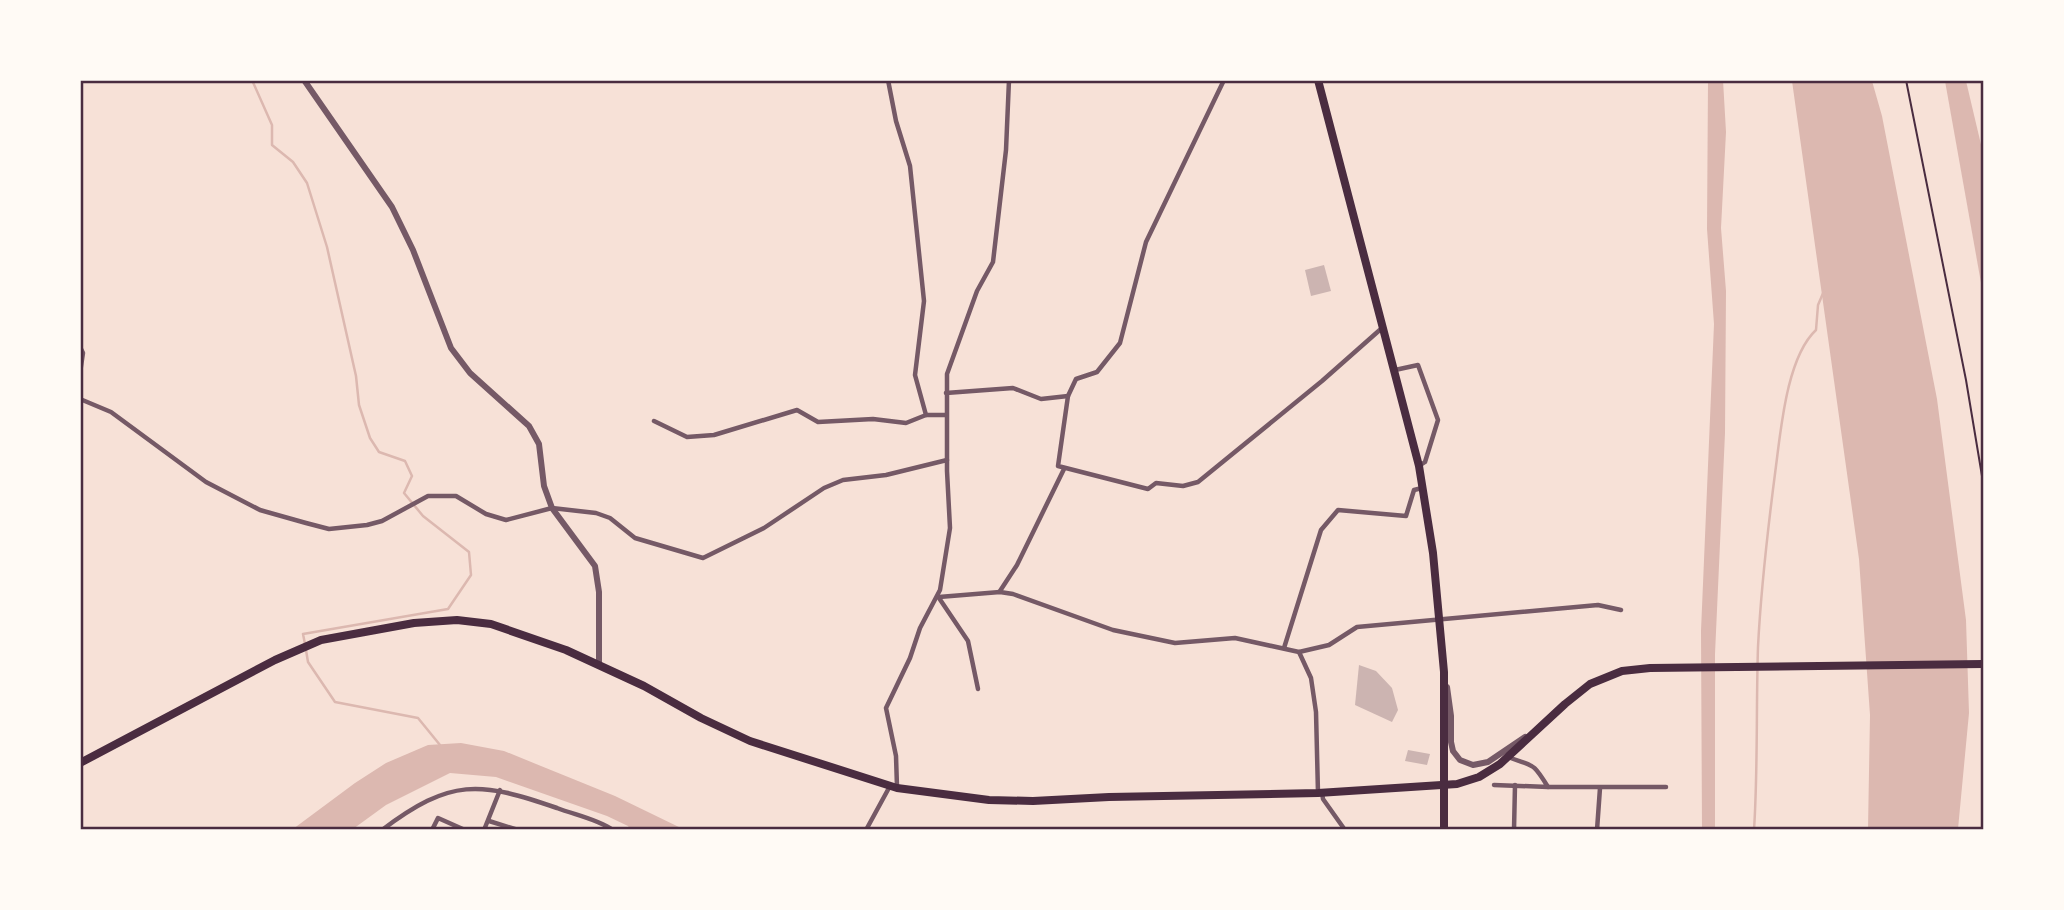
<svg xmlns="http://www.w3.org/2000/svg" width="2064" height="910" viewBox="0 0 2064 910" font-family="Rubik,sans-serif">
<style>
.water{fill:#dcb8b0}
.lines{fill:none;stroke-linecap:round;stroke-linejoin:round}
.stream{stroke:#dcb8b0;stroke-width:2.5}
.building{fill:#ccb4b1}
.path{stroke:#4a2c40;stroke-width:2}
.minor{stroke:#755966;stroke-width:4.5}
.tertiary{stroke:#755966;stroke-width:6}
.primary{stroke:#4a2c40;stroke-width:8}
.trunk{stroke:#4a2c40;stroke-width:8}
.neatline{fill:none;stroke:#4a2c40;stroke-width:2.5}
</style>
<rect width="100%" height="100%" fill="#f7e1d7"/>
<g class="water">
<path d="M1723 80 1726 132 1721 228 1726 291 1725 433 1715 654V829L1702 830 1701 631 1714 324 1707 229 1708 81Z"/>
<path d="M1792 81H1872L1882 116 1937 399 1966 620 1969 713 1958 829H1868L1870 715 1859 559Z"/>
<path d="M1945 81H1966L1983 153V294Z"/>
<path d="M461 743 504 751 615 796 683 829H630L628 826 607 816 496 777 450 773 386 805 353 829H293L355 783 386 763 428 745Z"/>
</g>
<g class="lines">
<g class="stream">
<path d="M252 80 272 125V145L293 162 307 183 327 247 356 376 359 405 370 438 379 452 405 461 412 476 404 493 423 516 469 552 471 575 448 609 303 634 305 644"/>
<path d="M306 650 308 662 335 702 418 718 440 745"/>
<path d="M1754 830C1758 769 1756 708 1758 647 1761 587 1768 527 1776 466 1781 428 1787 357 1816 330L1818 305 1824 291"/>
</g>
</g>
<g class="building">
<path d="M1324 265 1331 291 1311 296 1305 270Z"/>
<path d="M1359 665 1376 671 1392 688 1398 710 1392 722 1355 705Z"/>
<path d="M1408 750 1430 754 1427 765 1405 761Z"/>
</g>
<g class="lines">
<path class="path" d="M1906 80 1966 380 1983 482"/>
<g class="minor">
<path d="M888 80 896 121 910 166 924 301 915 375 926 415"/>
<path d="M1224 80 1146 242 1120 343 1097 372 1076 379 1068 396 1058 466 1148 489 1156 483 1183 486 1198 482 1322 381 1382 328"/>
<path d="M80 347 83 353 80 373"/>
<path d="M1395 370 1418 365 1438 420 1425 462 1419 466"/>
<path d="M946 393 1013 388 1041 399 1068 396"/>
<path d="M80 399 111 412 206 482 260 510 306 523 329 529 367 525 382 521 428 496H456L486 514 506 520 552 508 596 513 610 518 635 538 703 558 764 528 824 488 843 480 886 475 947 460"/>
<path d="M654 421 687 437 714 435 797 410 818 422 873 419 906 423 926 415H946"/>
<path d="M1000 591 1017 565 1064 469"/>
<path d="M939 597 1000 592 1013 594 1113 630 1175 643 1235 638 1299 652 1329 645 1357 627 1598 605 1621 610"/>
<path d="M939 598 968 641 978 689"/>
<path d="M1284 648 1321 530 1338 510 1406 516 1414 490 1422 488"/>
<path d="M1299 652 1311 678 1316 712 1318 793"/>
<path d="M1494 785 1548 787C1532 761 1534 767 1508 757"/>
<path d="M897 787 896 756 886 708 910 658 920 628 940 590 950 528 947 471V374L977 291 993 262 1006 150 1009 80"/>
<path d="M1548 787H1666"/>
<path d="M1322 793 1323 799 1345 830"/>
<path d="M489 821 518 830"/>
<path d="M382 830C451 778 479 781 557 808 575 815 597 819 613 830"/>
<path d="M432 830 438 818 465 830"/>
<path d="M484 830 500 790"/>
<path d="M866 830 890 786"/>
<path d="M1514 830 1515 785"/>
<path d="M1597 830 1600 788"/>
</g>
<g class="tertiary">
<path d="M304 80 392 207 413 250 451 348 470 373 529 426 539 444 544 486 552 508 595 566 599 592V665"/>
<path d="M1447 687 1451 716V742L1453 751 1460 760 1473 765 1488 762 1525 737"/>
</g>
<path class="primary" d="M80 763 275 660 321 640 414 623 457 620 491 624 566 650 644 686 701 718 750 741 897 788 989 800 1033 801 1109 797 1318 793 1457 784 1479 777 1500 764 1565 704 1590 684 1622 671 1650 668 1983 664"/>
<path class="trunk" d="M1318 80 1419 466 1433 553 1444 672V830"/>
</g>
<rect width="2064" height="910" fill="none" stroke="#fffaf5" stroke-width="164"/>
<rect x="82" y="82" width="1900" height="746" class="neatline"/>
</svg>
